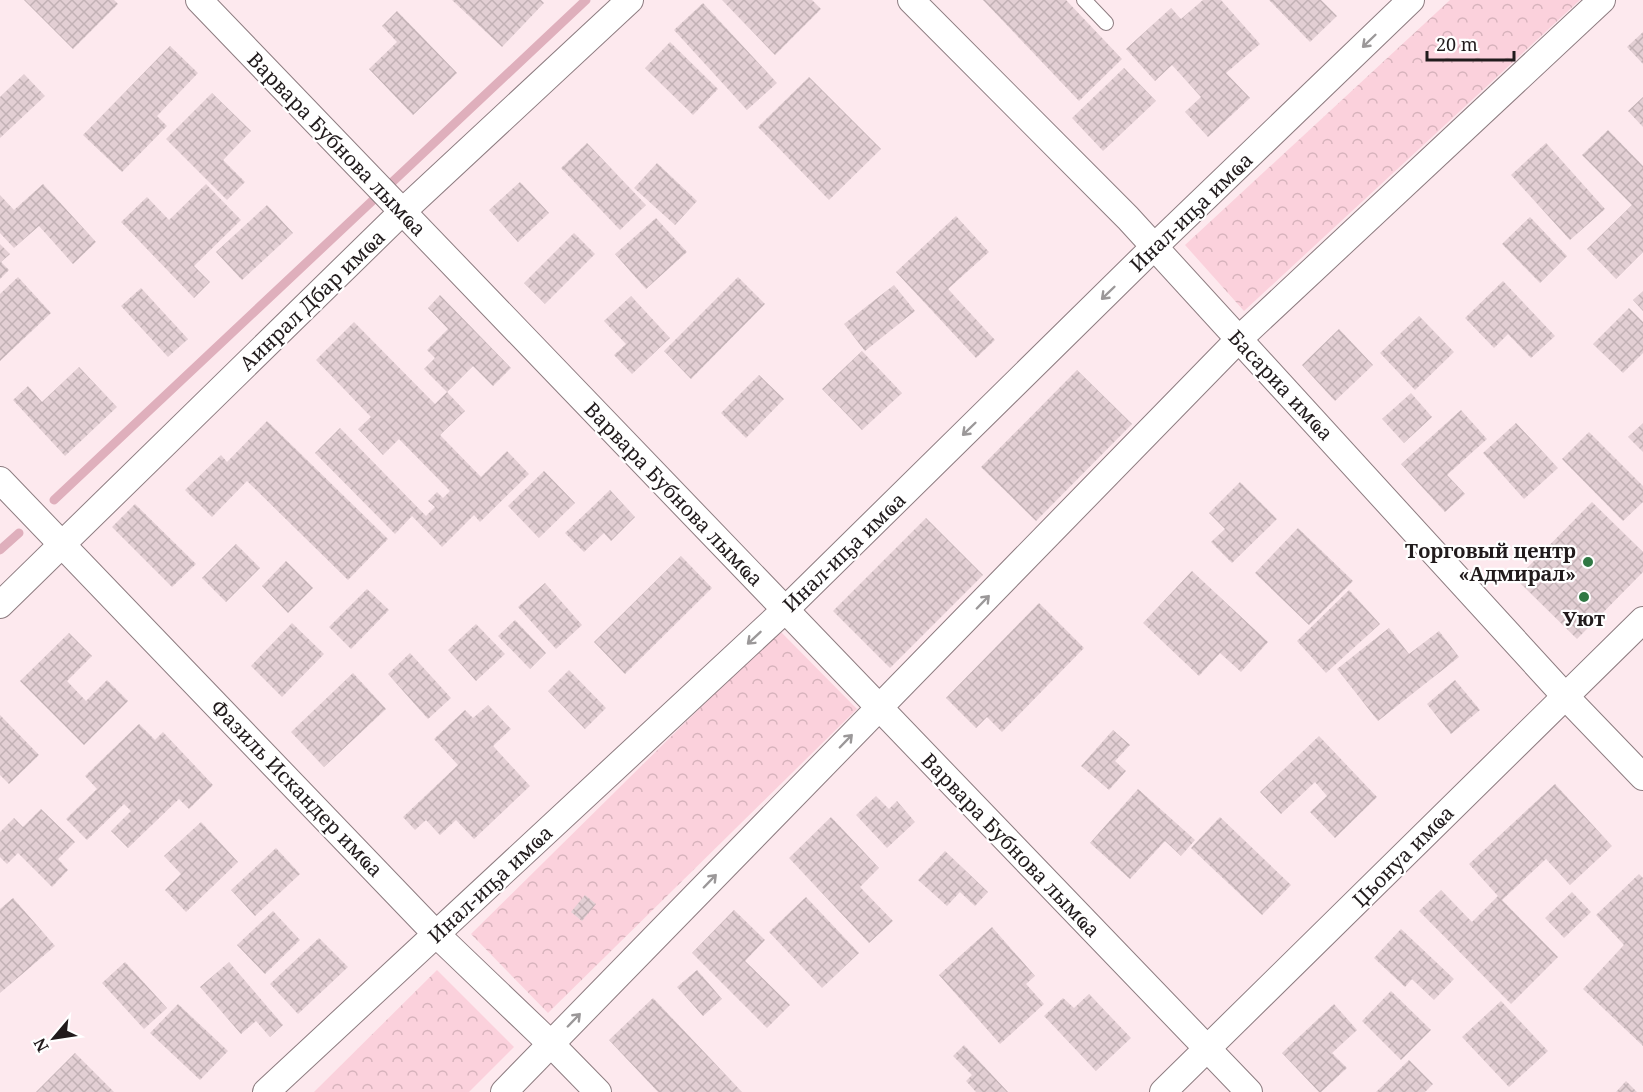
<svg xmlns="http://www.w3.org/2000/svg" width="1643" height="1092" viewBox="0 0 1643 1092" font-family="'Noto Serif',serif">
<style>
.park{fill:url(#park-crowns)}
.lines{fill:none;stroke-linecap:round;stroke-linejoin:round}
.stream{stroke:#dfafbc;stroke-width:9}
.building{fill:url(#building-cross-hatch)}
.service-casing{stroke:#8d7c80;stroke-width:16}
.minor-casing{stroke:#8d7c80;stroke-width:28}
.service{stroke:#fff;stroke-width:14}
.minor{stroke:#fff;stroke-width:26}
.oneway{stroke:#9b9899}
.poi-dot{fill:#307844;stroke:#fff;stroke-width:2}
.labels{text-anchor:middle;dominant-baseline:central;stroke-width:4.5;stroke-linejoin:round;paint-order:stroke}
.street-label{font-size:20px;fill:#211b1c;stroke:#fff}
.poi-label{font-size:20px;font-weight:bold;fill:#211b1c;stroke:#fff;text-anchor:end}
</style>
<defs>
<pattern id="park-crowns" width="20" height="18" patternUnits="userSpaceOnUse" patternTransform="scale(1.5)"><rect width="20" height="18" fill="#fbd1dc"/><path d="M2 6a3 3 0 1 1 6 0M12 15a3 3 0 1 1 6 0" fill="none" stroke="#d7b3bc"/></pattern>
<pattern id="building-cross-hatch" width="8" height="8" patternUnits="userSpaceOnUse" patternTransform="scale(1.5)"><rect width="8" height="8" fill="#e3cfd4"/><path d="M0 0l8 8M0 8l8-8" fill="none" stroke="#c2b1b5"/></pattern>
</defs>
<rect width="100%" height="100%" fill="#fde9ee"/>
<g class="park">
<path d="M1450 0H1580L1244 311 1185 245Z"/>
<path d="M779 630 857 709 548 1013 471 934Z"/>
<path d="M437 970 514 1047 469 1092H314Z"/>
</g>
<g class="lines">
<g class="stream">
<path d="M54 500 586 0"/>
<path d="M0 550 19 533"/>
</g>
</g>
<g class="building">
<path d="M24 0H114L118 4 73 49Z"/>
<path d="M452 0H541L544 3 502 47Z"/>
<path d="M722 0H812L821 9 775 55Z"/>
<path d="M983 0H1066L1122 59 1079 101Z"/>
<path d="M1203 0H1221L1260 44 1226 73 1250 98 1208 137 1185 112 1201 97 1172 65 1155 81 1126 49 1171 8 1181 19Z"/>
<path d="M1269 0H1321L1337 16 1310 42Z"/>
<path d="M703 3 777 83 747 110 674 30Z"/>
<path d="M397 11 457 73 413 115 369 69 397 42 382 26Z"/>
<path d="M1643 32V64L1627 47Z"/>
<path d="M670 42 718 89 693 115 645 68Z"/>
<path d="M170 46 198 73 157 116 167 126 122 172 83 135Z"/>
<path d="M1124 68 1156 101 1103 151 1072 118Z"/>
<path d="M24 74 45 96 0 138V97Z"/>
<path d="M809 77 881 149 829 200 758 127Z"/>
<path d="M212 93 251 131 223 160 245 182 227 200 166 139Z"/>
<path d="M1643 97V127L1628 111Z"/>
<path d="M1608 130 1643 166V252L1616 279 1587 249 1632 205 1582 155Z"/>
<path d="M587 143 646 205 620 230 561 168Z"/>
<path d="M1546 143 1605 209 1570 240 1511 175Z"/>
<path d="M657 163 697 201 675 225 634 188Z"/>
<path d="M520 182 549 213 518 242 489 210Z"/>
<path d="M43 184 96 242 73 264 39 226 14 248 0 233V195L14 210Z"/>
<path d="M206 184 241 220 194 266 210 282 194 298 121 222 147 197 169 220Z"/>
<path d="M267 205 293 233 242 280 216 252Z"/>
<path d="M956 216 989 252 948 289 995 340 976 358 896 272Z"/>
<path d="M1530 217 1567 256 1540 283 1502 244Z"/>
<path d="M656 218 687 252 646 289 615 254Z"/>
<path d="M574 233 595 254 545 304 524 283Z"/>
<path d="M0 244 10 254 1 262 9 270 0 279Z"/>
<path d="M18 277 51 313 0 361V294Z"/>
<path d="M738 277 765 304 691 379 664 351Z"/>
<path d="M1503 281 1555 336 1531 358 1508 334 1494 348 1465 318Z"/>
<path d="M894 285 915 311 865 351 844 324Z"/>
<path d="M141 288 188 339 168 357 121 306Z"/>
<path d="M1643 291V311L1633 300Z"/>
<path d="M440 295 511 368 493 386 473 366 447 392 424 369 435 358 427 350 448 329 428 308Z"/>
<path d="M631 296 670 338 632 374 614 355 626 344 604 321Z"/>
<path d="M1629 308 1643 322V353L1623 373 1593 344Z"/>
<path d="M1419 316 1454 352 1415 390 1380 353Z"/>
<path d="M354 322 435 404 447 392 465 411 440 435 481 477 507 451 529 474 480 522 474 515 442 547 412 516 395 534 315 453 340 428 426 516 435 507 428 501 437 492 443 498 450 491 399 439 383 455 358 429 371 417 316 360Z"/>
<path d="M1339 329 1373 365 1335 401 1302 365Z"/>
<path d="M862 351 902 393 862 430 822 389Z"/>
<path d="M79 367 117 407 65 456 13 400 28 386 42 402Z"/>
<path d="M1077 370 1132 424 1036 521 981 467Z"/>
<path d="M759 375 784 399 746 438 721 413Z"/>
<path d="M1411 393 1432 417 1404 443 1382 419Z"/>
<path d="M1461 410 1487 439 1447 475 1465 494 1445 512 1401 464Z"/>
<path d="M267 421 388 539 348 580 247 481 212 517 185 490 221 455 227 462Z"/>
<path d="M1516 423 1558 468 1524 499 1483 453Z"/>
<path d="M1643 423V452L1628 437Z"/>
<path d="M1589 432 1643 486V502L1623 521 1562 459Z"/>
<path d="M544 471 575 503 539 538 508 506Z"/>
<path d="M1240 482 1277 519 1232 563 1211 542 1225 529 1209 513Z"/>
<path d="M610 490 635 517 611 541 604 533 584 552 565 533Z"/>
<path d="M1592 502 1643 552V572L1577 639 1516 579Z"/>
<path d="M135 504 196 564 172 587 112 527Z"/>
<path d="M926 518 983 575 890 668 833 611Z"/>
<path d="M1298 528 1353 581 1309 625 1255 573Z"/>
<path d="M236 544 260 568 226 602 202 578Z"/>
<path d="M681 556 712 588 625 674 594 642Z"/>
<path d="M286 561 313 588 288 613 262 586Z"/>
<path d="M1192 571 1268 642 1241 672 1220 653 1199 676 1143 623Z"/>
<path d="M545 583 582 625 556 649 518 607Z"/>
<path d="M367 589 389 610 351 649 329 627Z"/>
<path d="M1349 590 1380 624 1326 673 1297 641Z"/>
<path d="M1039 603 1084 648 1002 732 987 717 976 728 946 698Z"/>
<path d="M515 620 546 653 530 669 498 636Z"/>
<path d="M292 623 324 654 282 697 251 666Z"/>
<path d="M476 624 505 654 476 681 448 650Z"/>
<path d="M1389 628 1409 654 1439 631 1459 657 1378 721 1337 669Z"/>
<path d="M69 633 92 656 67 681 86 701 107 680 128 701 84 745 20 681Z"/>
<path d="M410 653 451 698 428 719 388 674Z"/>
<path d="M569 670 606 708 585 729 548 691Z"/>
<path d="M353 673 386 709 324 767 291 732Z"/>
<path d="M1455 680 1480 710 1451 734 1427 704Z"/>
<path d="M488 705 511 729 493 746 530 786 474 839 456 820 440 835 426 820 415 830 403 817 458 765 434 739 465 710 473 718Z"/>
<path d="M0 715 39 755 9 784 0 775Z"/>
<path d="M139 724 155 740 163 732 213 785 189 809 179 799 128 848 111 831 131 811 124 804 87 840 66 819 97 789 85 776Z"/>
<path d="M1113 730 1130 745 1115 761 1126 771 1109 790 1081 766Z"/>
<path d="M1319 736 1377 797 1335 838 1310 812 1327 796 1315 782 1281 814 1260 792Z"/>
<path d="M1555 784 1612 846 1570 885 1546 859 1502 900 1558 957 1511 1004 1419 911 1441 890 1472 922 1498 896 1469 864Z"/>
<path d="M1138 789 1195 840 1181 856 1165 841 1130 879 1090 843Z"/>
<path d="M876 796 889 809 897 801 915 822 887 848 856 815Z"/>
<path d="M41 809 75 842 58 859 68 870 52 887 18 853 7 864 0 857V832L14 818 23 827Z"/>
<path d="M831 817 879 868 860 887 893 921 869 943 789 858Z"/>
<path d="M1220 817 1291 885 1262 915 1191 848Z"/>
<path d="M201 822 238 862 186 912 165 890 181 874 164 856Z"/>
<path d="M276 848 300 874 255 916 231 890Z"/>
<path d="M945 851 988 892 975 906 960 892 947 906 918 880Z"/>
<path d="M1639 874 1643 878V1046L1583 989 1624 945 1596 915Z"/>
<path d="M1572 892 1591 912 1564 938 1545 918Z"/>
<path d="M585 895 596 904 582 921 571 912Z"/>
<path d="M806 897 859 953 822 988 769 932Z"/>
<path d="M13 898 55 946 0 993V909Z"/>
<path d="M734 910 765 940 745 961 790 1005 767 1028 692 953Z"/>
<path d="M273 911 300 940 265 974 237 945Z"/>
<path d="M992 927 1035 976 1026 984 1044 1004 1000 1044 939 975Z"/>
<path d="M1401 929 1454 979 1434 1000 1412 979 1405 987 1374 958Z"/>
<path d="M319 938 348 967 298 1014 270 984Z"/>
<path d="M125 962 167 1008 144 1029 102 983Z"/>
<path d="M229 962 283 1025 270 1037 256 1021 241 1034 200 987Z"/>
<path d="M697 970 722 999 703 1016 677 987Z"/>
<path d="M1391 991 1431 1030 1401 1060 1362 1021Z"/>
<path d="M1089 994 1131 1038 1096 1071 1044 1016 1063 998 1074 1008Z"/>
<path d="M653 998 742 1092H658L609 1040Z"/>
<path d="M1501 1001 1548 1051 1509 1087 1462 1037Z"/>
<path d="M178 1004 228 1051 200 1080 150 1033Z"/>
<path d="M1334 1004 1357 1030 1332 1053 1347 1068 1321 1092H1319L1282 1053Z"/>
<path d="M964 1045 1008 1092H976L966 1081 972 1075 953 1056Z"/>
<path d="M75 1053 114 1092H36Z"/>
<path d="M1409 1060 1433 1084 1425 1092H1376Z"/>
<path d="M1626 1081 1637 1092H1616Z"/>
</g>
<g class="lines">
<defs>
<path id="service" d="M1084 0 1106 23"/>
<g id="minor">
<path d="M199 0 1249 1092"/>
<path d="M911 0 1128 218 1565 696 1643 777"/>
<path d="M0 480 436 934 551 1044 598 1092"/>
<path d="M0 605 402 212 630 0"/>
<path d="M266 1092 785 610 1154 247 1411 0"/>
<path d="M504 1092 1239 339 1602 0"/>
<path d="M1163 1092 1643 620"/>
</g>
</defs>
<use href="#service" class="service-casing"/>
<use href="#minor" class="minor-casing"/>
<use href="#service" class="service"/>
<use href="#minor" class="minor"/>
</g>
<defs><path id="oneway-shaft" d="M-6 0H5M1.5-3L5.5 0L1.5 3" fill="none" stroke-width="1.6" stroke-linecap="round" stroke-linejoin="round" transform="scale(1.5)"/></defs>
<g class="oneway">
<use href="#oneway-shaft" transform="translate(1369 41) rotate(136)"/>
<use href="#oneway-shaft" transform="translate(1108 293) rotate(136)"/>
<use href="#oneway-shaft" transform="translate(969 429) rotate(136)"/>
<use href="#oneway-shaft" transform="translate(983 602) rotate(-46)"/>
<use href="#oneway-shaft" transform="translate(754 638) rotate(137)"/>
<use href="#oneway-shaft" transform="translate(846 741) rotate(-46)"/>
<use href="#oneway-shaft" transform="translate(710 881) rotate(-46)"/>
<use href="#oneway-shaft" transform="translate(574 1020) rotate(-46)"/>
</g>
<g class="poi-dot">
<circle cx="1588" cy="562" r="6"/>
<circle cx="1584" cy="597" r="6"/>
</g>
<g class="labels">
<g class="street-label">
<text transform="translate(337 144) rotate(46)">Варвара Бубнова лымҩа</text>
<text transform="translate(1191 212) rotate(-44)">Инал-иҧа имҩа</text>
<text transform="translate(312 300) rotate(-44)">Аинрал Дбар имҩа</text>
<text transform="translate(1281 385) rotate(47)">Басариа имҩа</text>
<text transform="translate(674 494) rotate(46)">Варвара Бубнова лымҩа</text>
<text transform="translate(844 552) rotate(-44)">Инал-иҧа имҩа</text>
<text transform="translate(297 788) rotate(46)">Фазиль Искандер имҩа</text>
<text transform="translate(1011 845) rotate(46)">Варвара Бубнова лымҩа</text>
<text transform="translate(1403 856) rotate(-45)">Џьонуа имҩа</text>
<text transform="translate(490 884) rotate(-43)">Инал-иҧа имҩа</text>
</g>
<g class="poi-label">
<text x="1576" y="550">Торговый центр<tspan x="1576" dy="23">«Адмирал»</tspan></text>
<text x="1584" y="618" text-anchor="middle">Уют</text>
</g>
</g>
<g transform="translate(54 1038) rotate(241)" stroke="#ffffff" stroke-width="4.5" paint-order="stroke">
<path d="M0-4.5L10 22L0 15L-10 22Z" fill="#211b1c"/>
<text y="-9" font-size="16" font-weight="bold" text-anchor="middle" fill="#211b1c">N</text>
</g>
<path d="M1427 51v9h87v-9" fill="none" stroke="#211b1c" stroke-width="3"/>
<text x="1436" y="51" font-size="18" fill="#211b1c" stroke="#ffffff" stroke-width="4.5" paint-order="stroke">20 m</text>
</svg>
